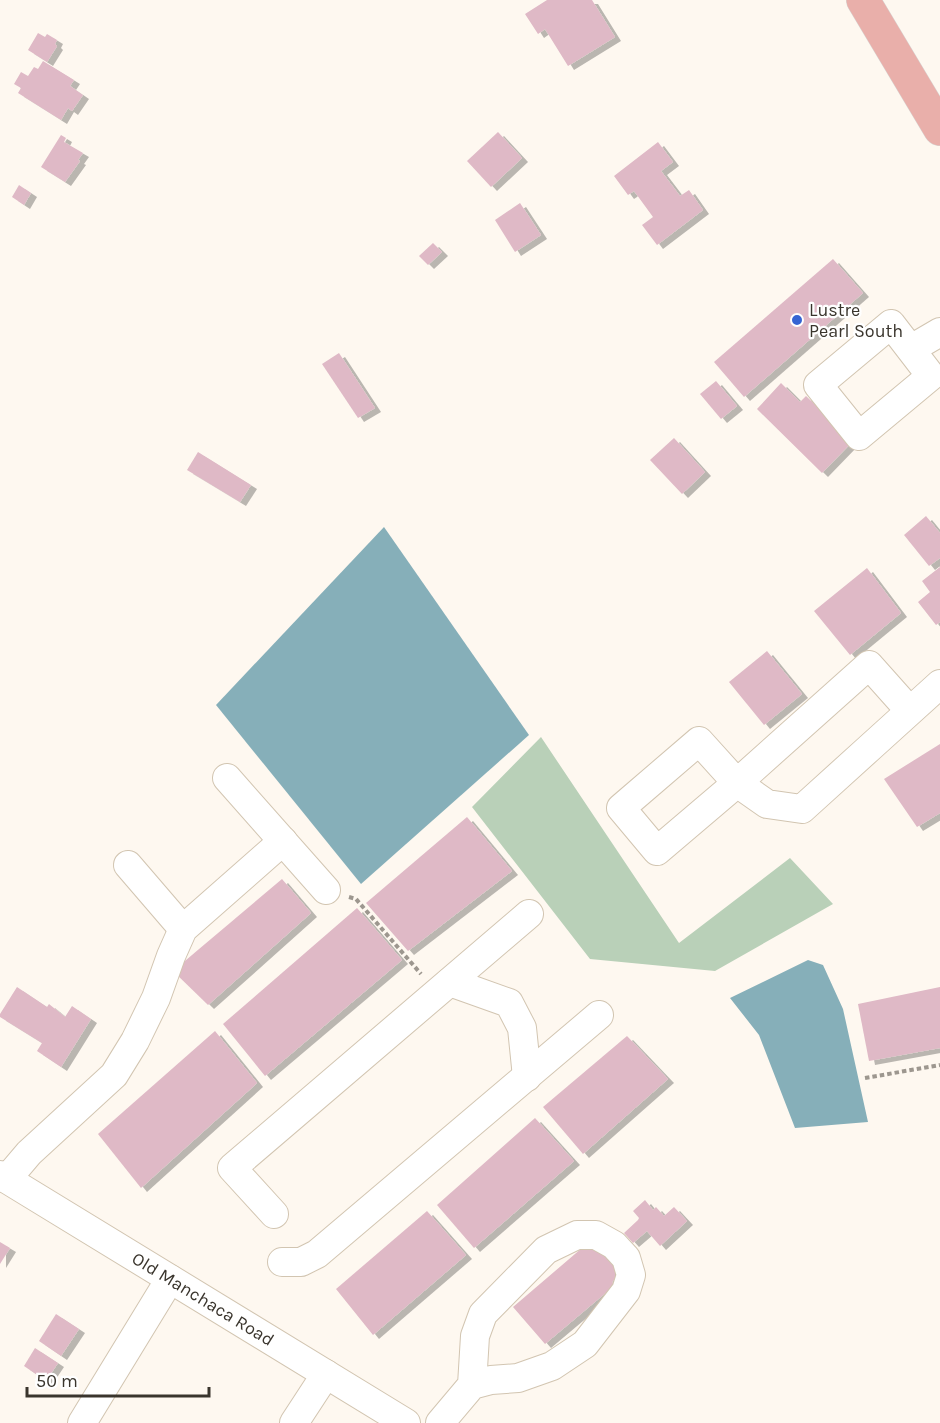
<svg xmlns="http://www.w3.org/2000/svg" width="940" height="1423" viewBox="0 0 940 1423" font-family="Karla,sans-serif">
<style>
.green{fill:#b9d0b8}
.water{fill:#86afb9}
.building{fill:#dfb9c6;filter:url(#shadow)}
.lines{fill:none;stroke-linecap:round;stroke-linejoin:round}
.minor-casing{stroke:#d2c5b1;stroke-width:30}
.major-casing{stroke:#d8d7d5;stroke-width:34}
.path{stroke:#9d978f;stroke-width:4;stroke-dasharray:4.5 3;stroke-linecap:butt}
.minor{stroke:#fff;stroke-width:28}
.major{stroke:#e9afaa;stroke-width:33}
.poi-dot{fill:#3564d3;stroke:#fff;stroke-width:2}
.labels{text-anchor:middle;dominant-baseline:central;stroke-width:4.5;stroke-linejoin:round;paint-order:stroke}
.poi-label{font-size:18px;fill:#3a352d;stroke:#fff;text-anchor:start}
.street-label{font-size:18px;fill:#3a352d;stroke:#fff}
</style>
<defs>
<filter id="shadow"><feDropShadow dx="6" dy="4" stdDeviation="0" flood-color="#0004"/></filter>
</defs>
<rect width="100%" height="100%" fill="#fef8f0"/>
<path class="green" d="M541 737 679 943 790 858 833 904 715 971 590 959 472 807Z"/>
<g class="water">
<path d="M384 527 529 735 361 884 216 705Z"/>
<path d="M808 960 823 965 843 1009 868 1122 795 1128 759 1035 730 998Z"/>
</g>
<g class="building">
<path d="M547 0H592L615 37 568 66 545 29 538 34 525 14Z"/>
<path d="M38 33 45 37 47 34 57 40 55 44 57 46 47 62 28 50Z"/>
<path d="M43 61 74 80 70 86 83 95 72 111 68 108 61 120 18 93 21 88 14 84 21 72 28 76 34 67 38 69Z"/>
<path d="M498 132 522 158 491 187 467 161Z"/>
<path d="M61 135 66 138 64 142 83 153 78 160 80 161 65 182 41 167Z"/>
<path d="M658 142 673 162 661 171 680 196 689 190 703 210 657 245 642 225 653 217 634 191 628 195 614 176Z"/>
<path d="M19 185 31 193 24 205 12 197Z"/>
<path d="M520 203 541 235 515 252 495 220Z"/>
<path d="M433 243 442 252 428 265 419 256Z"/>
<path d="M833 259 863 293 744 397 714 362Z"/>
<path d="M339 353 375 408 358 418 322 364Z"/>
<path d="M716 381 737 406 721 419 700 394Z"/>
<path d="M781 383 800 402 806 396 853 441 822 473 757 409Z"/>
<path d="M674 438 705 472 682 494 650 460Z"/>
<path d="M198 452 251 485 240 502 187 470Z"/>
<path d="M926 516 940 533V558L929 566 904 535Z"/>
<path d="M940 567V622L936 625 918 602 930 592 922 581Z"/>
<path d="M867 568 901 613 850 655 814 611Z"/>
<path d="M767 651 802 694 764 725 729 682Z"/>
<path d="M940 744V813L917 827 884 779Z"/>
<path d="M467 817 512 871 408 951 366 903Z"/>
<path d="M282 879 311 913 208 1005 173 971Z"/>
<path d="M357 908 402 960 265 1076 223 1024Z"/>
<path d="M17 987 47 1007 49 1004 65 1017 72 1006 91 1019 61 1067 37 1051 42 1043 0 1017V1014Z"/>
<path d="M940 987V1048L869 1061 858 1004Z"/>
<path d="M215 1031 257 1083 141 1188 98 1134Z"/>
<path d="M627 1036 668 1079 583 1154 543 1107Z"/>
<path d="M535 1118 574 1161 474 1248 437 1205Z"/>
<path d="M645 1200 653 1210 656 1207 664 1216 674 1207 687 1221 660 1246 647 1231 633 1243 624 1233 638 1220 639 1218 633 1211Z"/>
<path d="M427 1211 466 1255 373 1335 336 1289Z"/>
<path d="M0 1242 10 1248 0 1264Z"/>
<path d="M582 1248H601L615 1264V1279L612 1282 615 1285 545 1344 513 1307Z"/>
<path d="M56 1314 79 1329 61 1356 39 1341Z"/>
<path d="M35 1348 58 1363 46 1381 24 1366Z"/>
</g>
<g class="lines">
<defs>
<g id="minor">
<path d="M891 324 931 376 859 436 818 385Z"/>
<path d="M911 349 940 332"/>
<path d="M910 711 869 665 737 783 657 851 621 808 699 741 737 783 767 804 802 809C848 767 894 726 940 684"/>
<path d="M227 778 326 890"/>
<path d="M128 865 183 929"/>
<path d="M450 982 509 1003 522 1028 527 1077"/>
<path id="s1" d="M0 1175 406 1423"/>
<path d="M7 1179 29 1153 114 1075 135 1041 156 998 171 956 183 929 283 841"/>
<path d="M274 1214 232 1168 529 914"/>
<path d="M282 1262H301L317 1254 599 1015"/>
<path d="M82 1423 170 1279"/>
<path d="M294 1423 326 1374"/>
<path d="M440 1423 472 1385 491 1380 518 1378 552 1366 585 1344 626 1291 631 1275 626 1258 614 1245 596 1235H577L546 1250 483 1314 475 1336 472 1385"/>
</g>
<path id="major" d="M863 0 940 129"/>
</defs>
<use href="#minor" class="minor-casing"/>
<use href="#major" class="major-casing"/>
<g class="path">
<path d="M349 897 356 899 421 974"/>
<path d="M865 1078 940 1065"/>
</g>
<use href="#minor" class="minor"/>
<use href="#major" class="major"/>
</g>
<circle class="poi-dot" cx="797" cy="320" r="6"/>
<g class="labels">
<g class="poi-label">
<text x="809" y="310">Lustre<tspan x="809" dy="21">Pearl South</tspan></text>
</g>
<g class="street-label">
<text stroke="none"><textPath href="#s1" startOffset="238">Old Manchaca Road</textPath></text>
</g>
</g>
<path d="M27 1387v9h182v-9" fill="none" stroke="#3a352d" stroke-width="3"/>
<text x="36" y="1387" font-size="18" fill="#3a352d" stroke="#ffffff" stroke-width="4.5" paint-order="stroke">50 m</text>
</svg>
